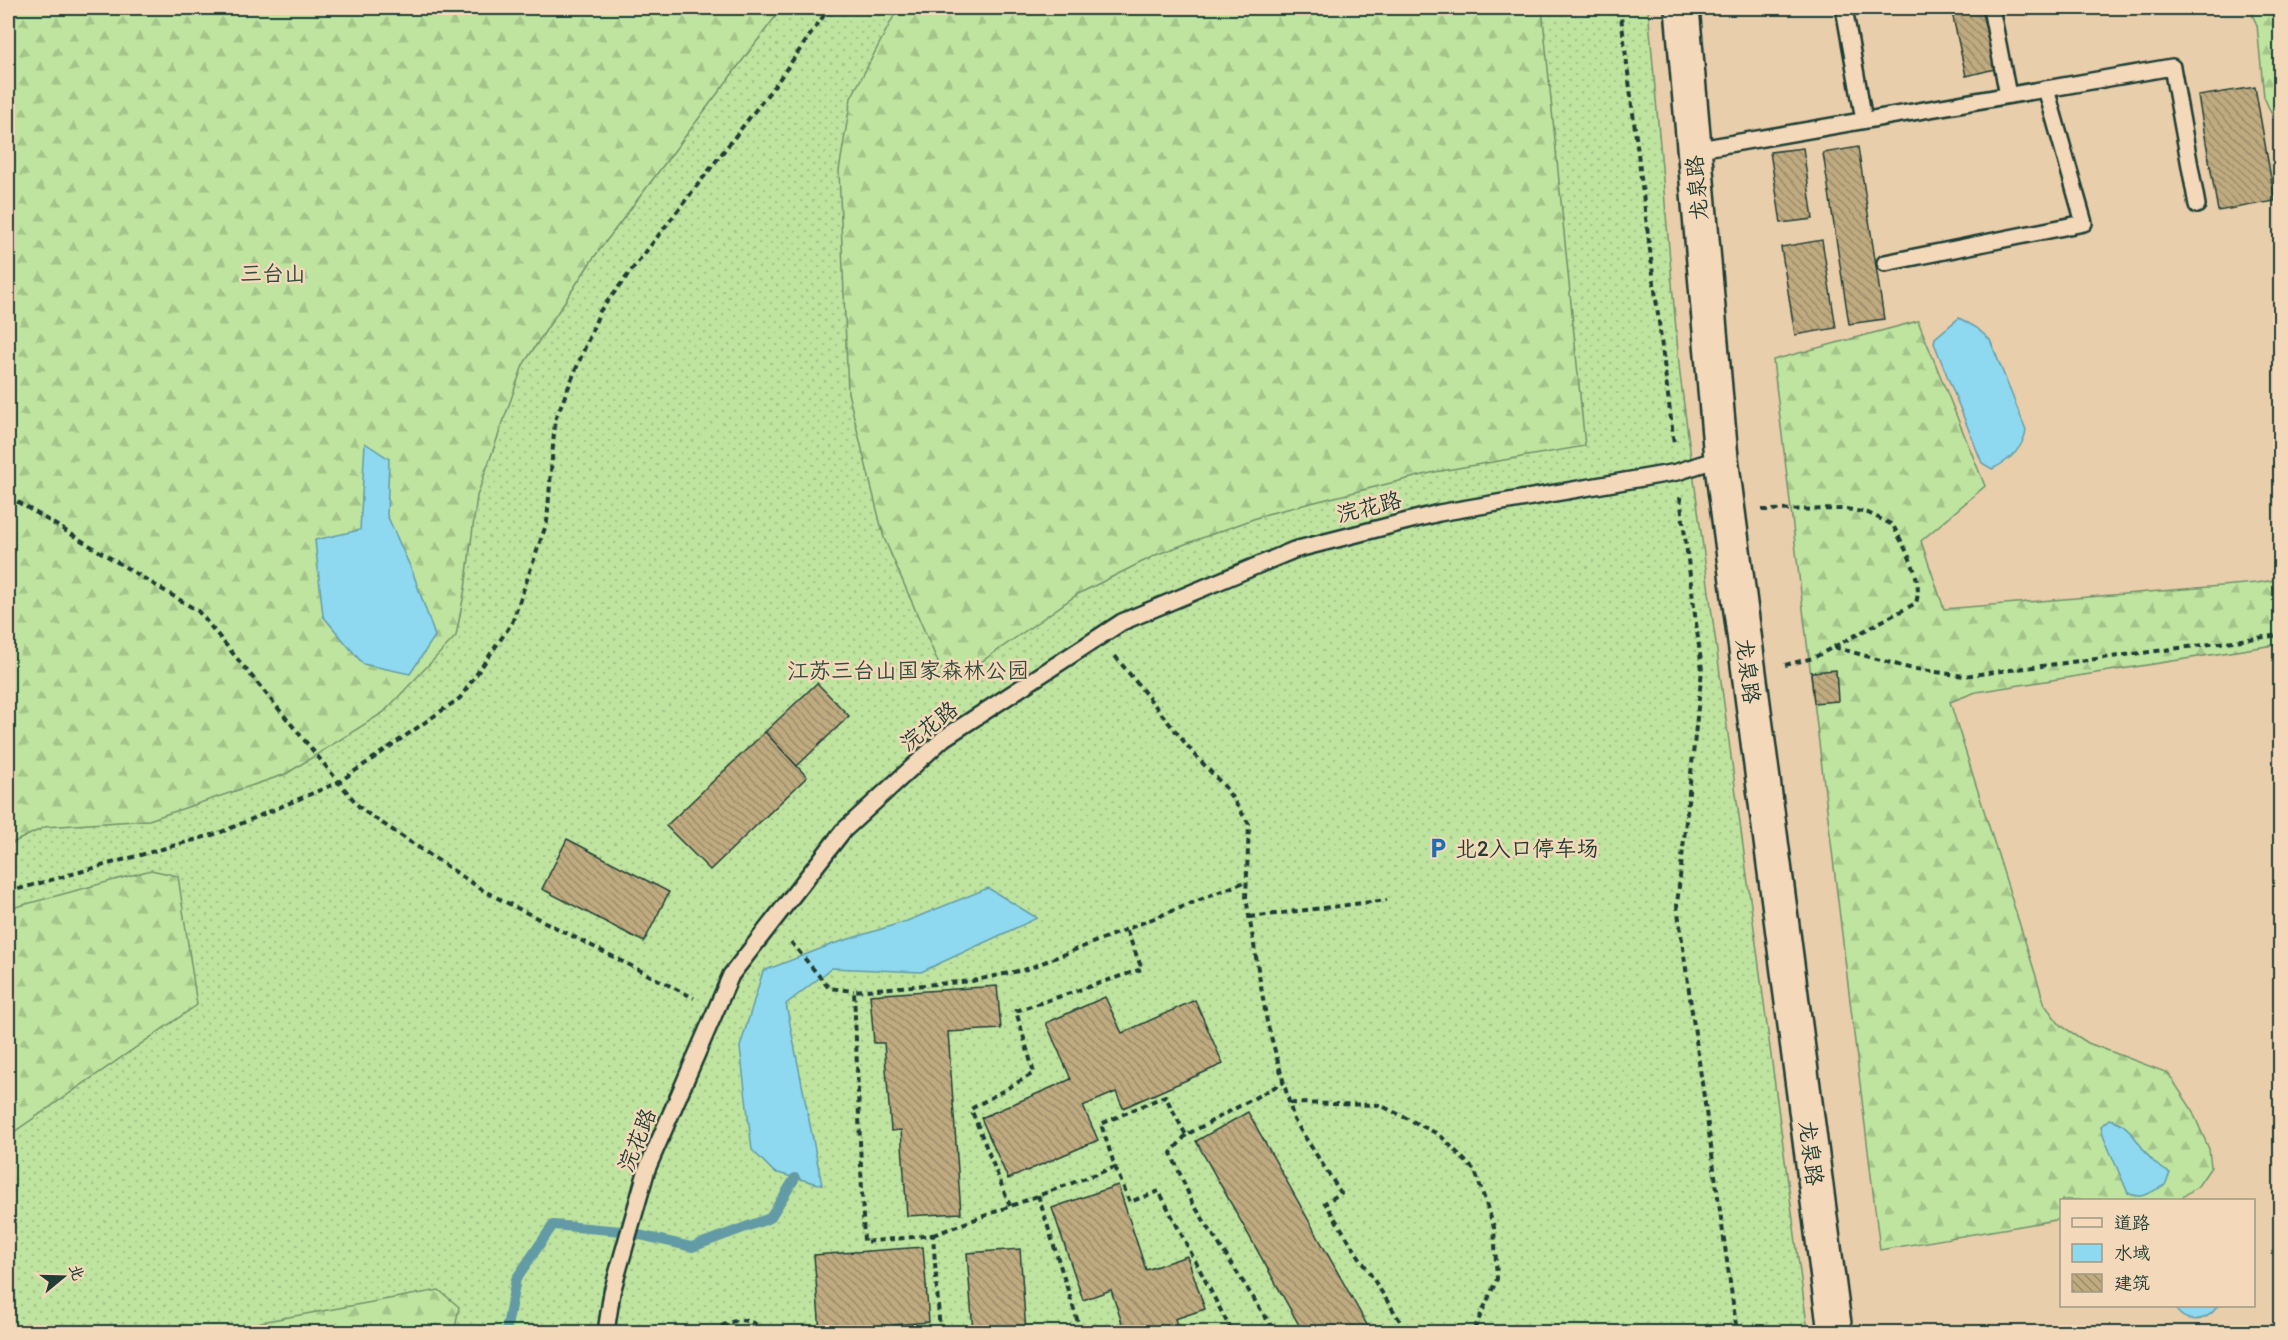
<svg xmlns="http://www.w3.org/2000/svg" width="2288" height="1340" viewBox="0 0 2288 1340" font-family="Itim,'LXGW WenKai TC',sans-serif">
<style>
.grass{fill:url(#grass-dots);stroke:#6f906a;stroke-width:1.5}
.forest{fill:url(#forest-firs);stroke:#6f906a;stroke-width:1.5}
.water{fill:#8fd9f0;stroke:#629ba5;stroke-width:1.5}
.lines{fill:none;stroke-linecap:round;stroke-linejoin:round}
.stream{stroke:#629ba5;stroke-width:10}
.building{fill:url(#building-back-hatch);stroke:#1f3d34;stroke-width:1.5}
.lane-casing{stroke:#1f3d34;stroke-width:20}
.secondary-casing{stroke:#1f3d34;stroke-width:38}
.path{stroke:#1f3d34;stroke-width:4;stroke-dasharray:6 4.5;stroke-linecap:butt}
.lane{stroke:#f3d8ba;stroke-width:15}
.secondary{stroke:#f3d8ba;stroke-width:33}
.labels{text-anchor:middle;dominant-baseline:central;stroke-width:5;stroke-linejoin:round;paint-order:stroke}
.street-label{font-size:22px;fill:#1f3d34;stroke:#f3d8ba}
.park-label{font-size:22px;fill:#2f4e3f;stroke:#f3d8ba}
.poi-label{font-size:22px;fill:#1f3d34;stroke:#f3d8ba;text-anchor:start}
</style>
<defs>
<pattern id="grass-dots" width="8" height="8" patternUnits="userSpaceOnUse" patternTransform="scale(1.5)"><rect width="8" height="8" fill="#bfe49f"/><path d="M2 2h.1M6 6h.1" fill="none" stroke="#a4c48a" stroke-width="1.8" stroke-linecap="round"/></pattern>
<pattern id="forest-firs" width="22" height="20" patternUnits="userSpaceOnUse" patternTransform="scale(1.5)"><rect width="22" height="20" fill="#bfe49f"/><path d="M5 1l3.5 6h-7zM16 11l3.5 6h-7z" fill="#a4c48a"/></pattern>
<pattern id="building-back-hatch" width="6" height="6" patternUnits="userSpaceOnUse" patternTransform="scale(1.5)"><rect width="6" height="6" fill="#c0ab80"/><path d="M-1 5l2 2M0 0l6 6M5-1l2 2" fill="none" stroke="#9b8c6a"/></pattern>
</defs>
<rect width="100%" height="100%" fill="#e9ceab"/>
<filter id="ink" filterUnits="userSpaceOnUse"><feTurbulence type="fractalNoise" baseFrequency=".0167" numOctaves="2"/><feDisplacementMap in="SourceGraphic" scale="12" xChannelSelector="R" yChannelSelector="G"/><feConvolveMatrix kernelMatrix="1 2 1 2 8 2 1 2 1" color-interpolation-filters="sRGB"/></filter>
<g filter="url(#ink)">
<path class="grass" d="M8 8H1648L1680 375 1808 1332H8Z"/>
<g class="forest">
<path d="M8 8H782L592 260 523 365 477 496 465 589 456 636 384 712 286 774 149 820 45 827 8 845Z"/>
<path d="M898 8H1542L1585 446 1435 472 1267 514 1158 554 1078 594 948 685 884 538 848 393 839 171 851 98Z"/>
<path d="M2249 8H2280V133L2264 97 2257 25Z"/>
<path d="M1918 321 1985 486 1921 541 1944 609 2257 583 2280 579V644L1976 692 1950 702 2045 1005 2060 1025 2088 1043 2168 1073 2191 1108 2209 1149 2211 1167 2198 1186 2178 1200H2062L2061 1219 1880 1250 1773 360Z"/>
<path d="M151 870 178 876 197 1005 8 1136V909Z"/>
<path d="M439 1290 459 1307 455 1329 451 1332H242L261 1322Z"/>
</g>
<g class="water">
<path d="M1959 318 1977 328 1990 340 2026 430C2023 449 2009 461 1992 469L1982 463 1934 343 1935 338Z"/>
<path d="M365 443 389 459 387 515 413 573 435 636 410 674 363 664 323 616 315 540 360 530Z"/>
<path d="M988 888 1037 918 921 972 832 968 786 1004 822 1185 774 1172 752 1150 740 1047 763 971 833 944 907 921Z"/>
<path d="M2109 1119C2132 1123 2138 1147 2154 1162 2158 1166 2164 1170 2170 1173L2165 1185C2152 1191 2141 1201 2128 1193L2104 1138 2101 1126Z"/>
<path d="M2174 1306H2217V1307C2205 1324 2183 1324 2174 1306Z"/>
</g>
<g class="lines">
<path class="stream" d="M506 1332 516 1279 553 1225 622 1231 692 1247 770 1218 795 1178"/>
</g>
<g class="building">
<path d="M1951 8H1981L1995 69 1966 76Z"/>
<path d="M2255 87 2275 201 2218 211 2198 96Z"/>
<path d="M1858 147 1884 319 1849 324 1823 153Z"/>
<path d="M1803 148 1813 219 1781 223 1770 152Z"/>
<path d="M1822 240 1836 328 1795 335 1781 247Z"/>
<path d="M1836 670 1838 701 1814 703 1811 672Z"/>
<path d="M817 683 849 716 797 766 765 732Z"/>
<path d="M765 732 807 777 710 870 666 826Z"/>
<path d="M567 839 669 892 644 942 542 889Z"/>
<path d="M997 986 1001 1029 948 1032 961 1213 907 1216 901 1130 891 1131 884 1043H874L870 995Z"/>
<path d="M1105 997 1122 1033 1195 1000 1223 1064 1123 1108 1116 1092 1083 1106 1098 1140 1008 1179 981 1118 1071 1079 1046 1023Z"/>
<path d="M1248 1112 1371 1332H1303L1196 1141Z"/>
<path d="M1118 1185 1146 1270 1187 1256 1205 1309 1175 1319 1179 1332H1125L1111 1290 1083 1300 1052 1208Z"/>
<path d="M923 1247 929 1322 894 1325 895 1332H820L814 1255Z"/>
<path d="M1020 1249 1026 1332H973L967 1253Z"/>
</g>
<g class="lines">
<defs>
<g id="lane">
<path d="M1844 8 1864 120"/>
<path d="M1991 8 2008 95"/>
<path d="M1694 150 2172 67 2197 205"/>
<path d="M1885 263 2084 223 2046 89"/>
<path d="M606 1332 612 1292 647 1169 731 975 843 831 944 738 1122 622 1294 550 1439 513 1677 472 1721 458"/>
</g>
<path id="secondary" d="M1682 8 1721 458 1835 1332"/>
</defs>
<use href="#lane" class="lane-casing"/>
<use href="#secondary" class="secondary-casing"/>
<g class="path">
<path d="M1620 8 1674 444"/>
<path d="M8 496 198 611 361 809 484 891 694 998"/>
<path d="M1680 497 1702 670 1677 905 1737 1332"/>
<path d="M1762 510 1846 509 1868 513 1893 525C1904 548 1924 577 1916 603L1813 658 1785 665"/>
<path d="M1834 647 1909 668 1964 676 2280 635"/>
<path d="M1115 656 1194 754 1225 787 1249 824 1246 898 1267 1022 1294 1120 1341 1193 1325 1203 1407 1332"/>
<path d="M8 892 219 833 339 782 460 698 512 623 547 522 555 420 600 311 778 81 829 8"/>
<path d="M1250 917 1387 900"/>
<path d="M791 942 829 988 854 991"/>
<path d="M1290 1103 1380 1105 1440 1135 1475 1171 1494 1227 1497 1279 1473 1332"/>
<path d="M1186 1135 1171 1153 1192 1202 1275 1332"/>
<path d="M1115 1167 1130 1202 1159 1191 1232 1332"/>
<path d="M1038 1195 1081 1332"/>
<path d="M1010 1206 971 1109 1034 1073 1016 1011 1142 969 1126 929"/>
<path d="M933 1235 1115 1167 1101 1124 1165 1096 1186 1135 1284 1082"/>
<path d="M712 1332C734 1318 746 1315 768 1332"/>
<path d="M940 1332 933 1235 864 1242 854 991 972 981 1027 969 1247 881"/>
</g>
<use href="#lane" class="lane"/>
<use href="#secondary" class="secondary"/>
</g>
</g>
<defs>
<symbol id="parking-bare" viewBox="-9 -9 18 18"><path d="M-3.5-5.5H1a3.5 3.5 0 0 1 0 7H-1V5.5H-3.5ZM-1-3.4V-.6H.8a1.4 1.4 0 0 0 0-2.8Z" fill="#1f6fb2" stroke="#f3d8ba" stroke-width="2.5" paint-order="stroke"/></symbol>
</defs>
<g fill-rule="evenodd">
<use href="#parking-bare" x="1423" y="833" width="30" height="30"/>
</g>
<g class="labels">
<g class="street-label">
<text transform="translate(1697 188) rotate(-95)">龙泉路</text>
<text transform="translate(1369 507) rotate(-14)">浣花路</text>
<text transform="translate(1748 671) rotate(83)">龙泉路</text>
<text transform="translate(929 726) rotate(-38)">浣花路</text>
<text transform="translate(637 1140) rotate(-68)">浣花路</text>
<text transform="translate(1811 1153) rotate(83)">龙泉路</text>
</g>
<g class="park-label">
<text x="273" y="273">三台山</text>
<text x="908" y="670">江苏三台山国家森林公园</text>
</g>
<g class="poi-label">
<text x="1455" y="848">北2入口停车场</text>
</g>
</g>
<rect width="2288" height="1340" fill="none" stroke="#f3d8ba" stroke-width="30"/>
<rect x="15" y="15" width="2258" height="1310" fill="none" stroke="#1f3d34" stroke-width="2" filter="url(#ink)"/>
<rect x="2060" y="1199" width="195" height="108" fill="#f3d8ba" stroke="#9e9a84" stroke-width="1.5"/>
<rect x="2072" y="1218" width="30" height="9" fill="#f3d8ba" stroke="#9e9a84" stroke-width="1.5"/>
<text x="2114" y="1229" font-size="18" fill="#1f3d34">道路</text>
<rect x="2072" y="1244" width="30" height="18" fill="#8fd9f0" stroke="#9e9a84" stroke-width="1.5"/>
<text x="2114" y="1259" font-size="18" fill="#1f3d34">水域</text>
<rect x="2072" y="1274" width="30" height="18" fill="url(#building-back-hatch)" stroke="#9e9a84" stroke-width="1.5"/>
<text x="2114" y="1289" font-size="18" fill="#1f3d34">建筑</text>
<g transform="translate(63 1277) rotate(71)" stroke="#f3d8ba" stroke-width="4.5" paint-order="stroke">
<path d="M0-4.5L10 22L0 15L-10 22Z" fill="#1f3d34"/>
<text y="-9" font-size="16" font-weight="bold" text-anchor="middle" fill="#1f3d34">北</text>
</g>
</svg>
